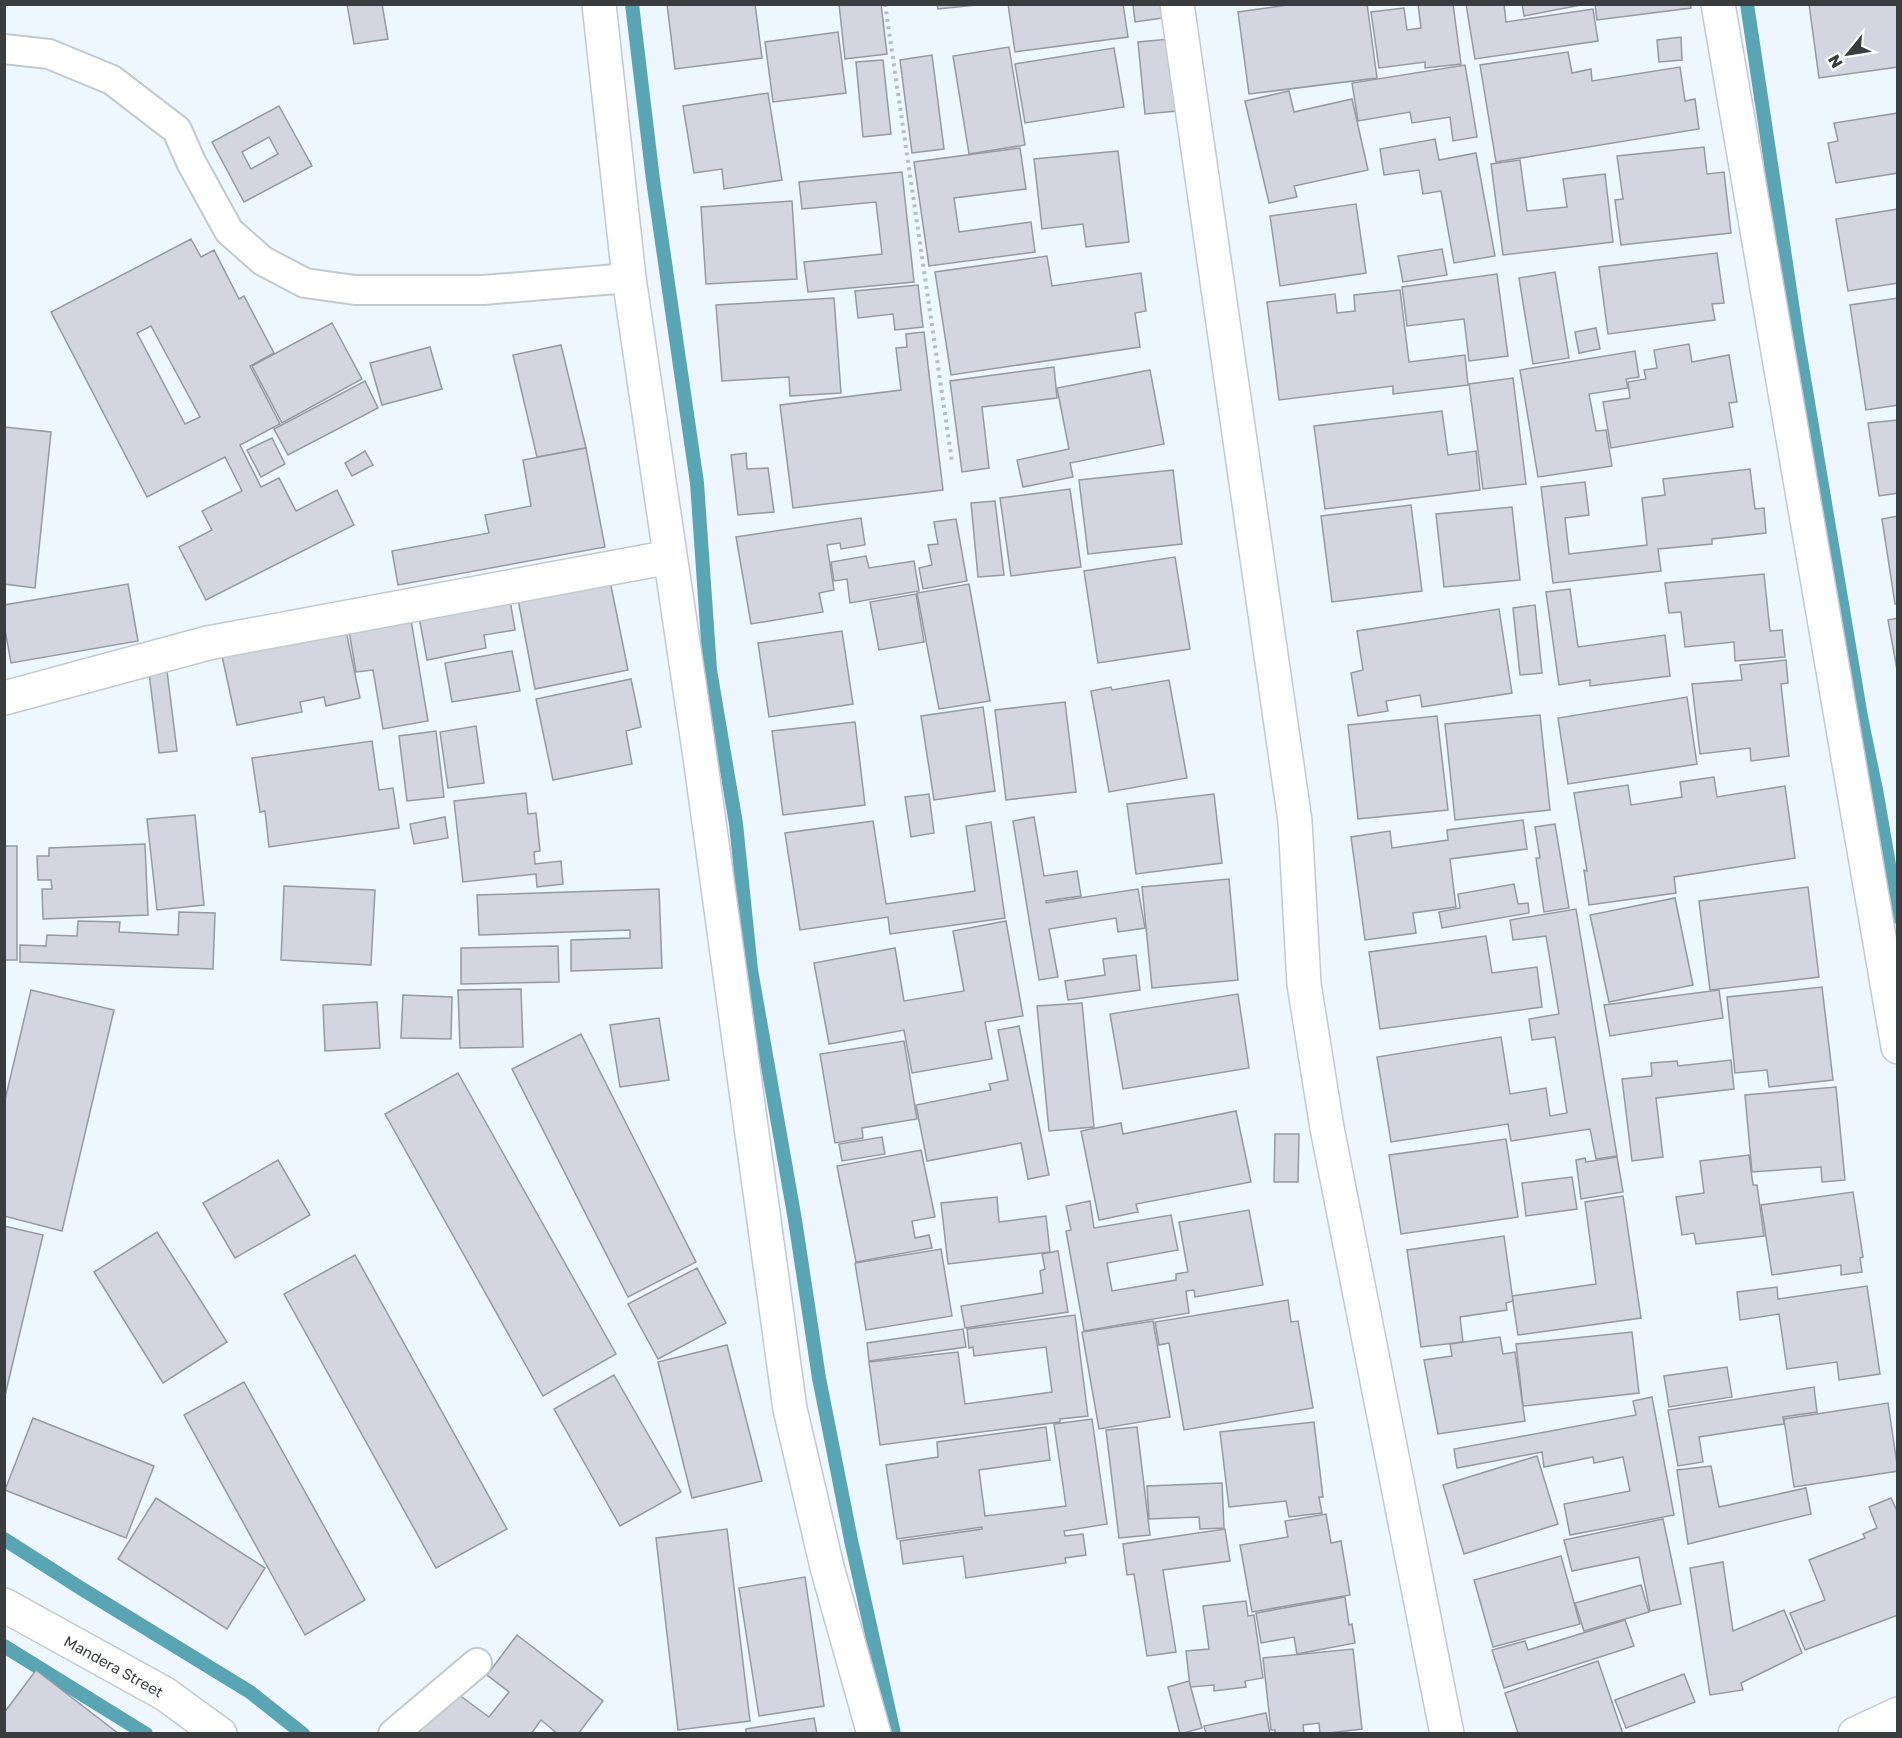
<svg xmlns="http://www.w3.org/2000/svg" width="1902" height="1738" viewBox="0 0 1902 1738" font-family="'Golos Text',sans-serif">
<style>
.lines{fill:none;stroke-linecap:round;stroke-linejoin:round}
.stream{stroke:#5aa5b4;stroke-width:14}
.building{fill:#d3d6e0;stroke:#9599a2;stroke-width:1.5;fill-rule:evenodd}
.lane-casing{stroke:#c1c9d1;stroke-width:32}
.street-casing{stroke:#c1c9d1;stroke-width:36}
.path{stroke:#b7bdc4;stroke-width:4;stroke-dasharray:3 4.5;stroke-linecap:butt}
.lane{stroke:#fff;stroke-width:28}
.street{stroke:#fff;stroke-width:33}
.labels{text-anchor:middle;dominant-baseline:central;stroke-width:6;stroke-linejoin:round;paint-order:stroke}
.street-label{font-size:15px;fill:#3a3d40;stroke:#fff}
</style>
<rect width="100%" height="100%" fill="#eef6fe"/>
<g class="lines">
<g class="stream">
<path d="M632 4 653 180 697 483 710 670 736 824 751 970 795 1220 819 1378 851 1540 894 1734"/>
<path d="M1747 4 1797 337 1861 717 1877 795 1898 917"/>
<path d="M4 1539 82 1589 250 1692 303 1734"/>
<path d="M4 1646 146 1734"/>
</g>
</g>
<g class="building">
<path d="M347 4H382L388 39 354 44Z"/>
<path d="M667 4H755L762 58 675 69Z"/>
<path d="M839 4H881L887 54 845 59Z"/>
<path d="M937 4H986L938 9Z"/>
<path d="M1008 4H1123L1128 37 1015 52Z"/>
<path d="M1133 4H1161L1162 18 1135 22Z"/>
<path d="M1294 4H1367L1377 78 1249 94 1238 12Z"/>
<path d="M1418 4H1453L1461 64 1425 68V62L1379 68 1371 12 1404 8 1407 30 1421 28Z"/>
<path d="M1466 4H1504L1506 22 1593 9 1598 41 1475 59Z"/>
<path d="M1522 4H1586L1524 16Z"/>
<path d="M1595 4H1690L1691 8 1597 20Z"/>
<path d="M1809 4H1898V67L1819 78Z"/>
<path d="M838 32 846 93 773 102 765 42Z"/>
<path d="M1681 37 1682 60 1659 62 1657 40Z"/>
<path d="M1170 39 1177 111 1145 114 1138 42Z"/>
<path d="M1009 47 1025 145 969 154 953 56Z"/>
<path d="M1114 48 1124 107 1025 123 1015 64Z"/>
<path d="M1568 52 1572 73 1591 69 1592 81 1680 67 1685 101 1695 99 1699 129 1496 162 1480 65Z"/>
<path d="M932 55 944 149 912 153 900 60Z"/>
<path d="M883 60 891 134 863 137 856 62Z"/>
<path d="M1465 65 1477 137 1453 141 1450 117 1412 123 1410 112 1358 121 1352 83Z"/>
<path d="M1289 91 1294 112 1352 99 1368 170 1294 186 1297 197 1269 203 1245 101Z"/>
<path d="M768 93 782 180 724 189 722 169 694 173 683 106Z"/>
<path d="M279 106 312 166 244 202 212 142ZM269 137 278 154 251 169 242 152Z"/>
<path d="M1898 113V173L1836 183 1828 143 1838 141 1834 123Z"/>
<path d="M1435 139 1439 160 1476 153 1495 256 1454 263 1441 191 1423 194 1419 170 1384 175 1380 149Z"/>
<path d="M1704 147 1707 174 1724 172 1731 233 1621 245 1615 200 1623 199 1617 156Z"/>
<path d="M1020 148 1026 189 954 198 959 232 1031 222 1035 252 929 266 914 162Z"/>
<path d="M1118 151 1129 242 1086 247 1083 224 1042 229 1034 159Z"/>
<path d="M1520 160 1527 211 1567 207 1563 179 1605 174 1613 242 1503 255 1491 164Z"/>
<path d="M902 172 914 282 808 292 804 262 882 254 876 202 802 209 799 182Z"/>
<path d="M792 201 797 279 706 284 701 207Z"/>
<path d="M1356 204 1366 273 1280 286 1270 216Z"/>
<path d="M1898 209V283L1848 291 1836 219Z"/>
<path d="M191 239 201 257 214 250 239 299 244 296 274 353 250 366 280 424 240 445 261 487 279 478 296 511 337 490 354 525 206 600 179 547 212 530 202 511 242 491 225 457 147 497 51 312ZM151 326 200 417 185 424 137 333Z"/>
<path d="M1442 249 1447 275 1403 282 1398 256Z"/>
<path d="M1717 253 1724 303 1712 304 1715 320 1608 334 1599 267Z"/>
<path d="M1047 256 1052 286 1141 273 1146 311 1135 313 1140 347 951 375 935 272Z"/>
<path d="M1555 272 1569 358 1533 364 1519 278Z"/>
<path d="M1497 274 1508 356 1469 361 1464 319 1407 326 1402 287Z"/>
<path d="M918 285 923 327 895 330 893 314 858 318 855 291Z"/>
<path d="M1400 290 1409 362 1465 355 1468 385 1393 394V386L1279 400 1267 302 1335 294 1337 313 1355 311 1354 295Z"/>
<path d="M834 298 841 393 790 396 789 377 722 381 716 305Z"/>
<path d="M1898 298V405L1866 410 1850 305Z"/>
<path d="M332 323 362 379 282 423 252 366Z"/>
<path d="M1596 328 1600 349 1579 353 1575 332Z"/>
<path d="M924 332 943 490 793 508 780 405 901 390 896 348 907 347 906 334Z"/>
<path d="M1689 344 1692 362 1729 355 1737 402 1729 403 1733 427 1611 448 1603 402 1630 398 1628 382 1646 379 1644 370 1657 368 1654 350Z"/>
<path d="M561 345 586 448 537 457 513 355Z"/>
<path d="M430 347 442 389 382 405 370 363Z"/>
<path d="M1635 351 1639 377 1626 379 1628 388 1589 394 1596 431 1606 430 1612 466 1538 477 1520 370Z"/>
<path d="M1054 367 1057 398 982 407 989 468 962 472 950 381Z"/>
<path d="M1150 370 1164 444 1070 463 1073 477 1023 487 1017 460 1069 449 1057 388Z"/>
<path d="M1513 378 1526 484 1483 489 1469 384Z"/>
<path d="M365 381 378 408 288 455 274 429Z"/>
<path d="M1442 411 1448 455 1476 451 1480 490 1325 509 1314 426Z"/>
<path d="M1898 420V493L1879 496 1868 423Z"/>
<path d="M4 427 51 432 35 588 4 584Z"/>
<path d="M272 438 285 464 261 477 247 450Z"/>
<path d="M586 448 605 547 398 585 392 551 489 533 485 515 531 506 523 460Z"/>
<path d="M365 451 373 465 352 476 345 463Z"/>
<path d="M746 453 747 469 768 468 774 512 738 515 731 455Z"/>
<path d="M1750 469 1755 509 1764 508 1766 533 1712 539V544L1658 549 1661 571 1553 583 1541 487 1585 482 1589 515 1565 518 1569 554 1647 545 1642 498 1665 495 1663 479Z"/>
<path d="M1173 470 1182 544 1088 554 1079 480Z"/>
<path d="M1070 489 1081 567 1011 576 1000 498Z"/>
<path d="M995 501 1004 575 978 577 971 503Z"/>
<path d="M1411 505 1422 591 1332 602 1321 516Z"/>
<path d="M1512 507 1520 580 1444 587 1436 514Z"/>
<path d="M1898 516V604H1895L1882 519Z"/>
<path d="M861 518 865 545 841 549 840 543 827 545 834 590 819 593 823 612 751 624 736 537Z"/>
<path d="M956 519 967 581 923 589 919 568 932 565 928 545 938 544 934 522Z"/>
<path d="M866 556 869 568 914 561 919 591 850 603 847 579 834 581 831 562Z"/>
<path d="M1175 557 1190 649 1098 663 1084 571Z"/>
<path d="M1764 574 1770 631 1782 630 1785 657 1735 661 1734 642 1685 647 1681 612 1669 613 1665 583Z"/>
<path d="M609 576 628 670 535 689 517 594Z"/>
<path d="M128 584 138 641 11 663 4 624V605Z"/>
<path d="M969 584 990 701 939 709 917 593Z"/>
<path d="M1570 589 1578 647 1665 635 1670 676 1590 686V680L1559 685 1546 592Z"/>
<path d="M916 594 924 642 879 650 870 602Z"/>
<path d="M510 600 515 630 484 635 486 648 427 660 419 617Z"/>
<path d="M1535 605 1542 673 1520 675 1513 608Z"/>
<path d="M1499 609 1512 693 1422 707 1420 695 1386 701 1388 711 1358 716 1351 673 1363 670 1357 631Z"/>
<path d="M1898 618V675L1888 620Z"/>
<path d="M411 620 428 721 383 729 373 670 356 672 349 631Z"/>
<path d="M346 631 360 698 326 706 324 697 300 702 302 712 237 725 222 656Z"/>
<path d="M842 631 853 704 769 717 758 643Z"/>
<path d="M512 651 520 691 452 702 445 663Z"/>
<path d="M1786 660 1788 683 1781 684 1789 756 1751 761 1750 748 1700 754 1692 684 1742 680 1740 665Z"/>
<path d="M167 671 177 751 159 753 149 673Z"/>
<path d="M631 679 641 727 626 731 632 764 553 780 536 699Z"/>
<path d="M1169 680 1187 778 1109 792 1091 691 1111 687 1112 690Z"/>
<path d="M1687 697 1697 764 1568 784 1558 718Z"/>
<path d="M1065 702 1076 792 1006 800 995 710Z"/>
<path d="M983 707 995 791 934 800 921 716Z"/>
<path d="M1540 715 1550 810 1455 820 1445 724Z"/>
<path d="M1437 716 1448 810 1358 819 1348 725Z"/>
<path d="M855 722 865 805 783 815 772 731Z"/>
<path d="M476 726 484 783 448 788 440 732Z"/>
<path d="M436 731 444 797 407 801 399 736Z"/>
<path d="M372 741 379 790 393 788 399 828 269 847 265 811 260 812 252 758Z"/>
<path d="M1714 777 1717 797 1785 786 1795 858 1674 877 1676 893 1589 905 1584 870 1587 871 1574 793 1628 785 1631 805 1682 797 1680 782Z"/>
<path d="M526 793 528 814 536 813 540 851 534 852 535 864 561 861 563 884 537 887 536 874 463 882 454 801Z"/>
<path d="M929 794 934 833 911 837 905 797Z"/>
<path d="M1214 794 1222 863 1136 874 1127 804Z"/>
<path d="M195 815 204 905 157 910 147 819Z"/>
<path d="M445 817 448 838 414 844 410 824Z"/>
<path d="M1034 817 1044 876 1077 871 1081 896 1046 901V903L1138 889 1145 928 1118 932 1116 918 1049 929 1058 977 1039 980 1013 821Z"/>
<path d="M1523 820 1527 849 1450 859 1456 907 1413 913 1416 933 1365 940 1351 837 1390 831 1392 848 1448 840 1447 830Z"/>
<path d="M873 821 886 904 975 891 966 826 991 822 1005 918 890 934 888 917 800 930 785 833Z"/>
<path d="M1555 824 1569 908 1544 912 1536 858H1540L1535 827Z"/>
<path d="M145 844 148 915 43 919 42 889H52L51 880H38L37 856H49V848Z"/>
<rect x="4" y="846" width="13" height="114"/>
<path d="M1229 879 1238 980 1152 988 1142 887Z"/>
<path d="M1514 884 1518 904 1528 903 1529 913 1442 928 1439 912 1460 908 1458 894Z"/>
<path d="M284 886 375 890 371 965 281 960Z"/>
<path d="M1808 887 1819 977 1710 990 1699 901Z"/>
<path d="M659 889 662 968 571 971V940L630 938V930L479 935 477 895Z"/>
<path d="M1675 898 1693 985 1609 1002 1590 915Z"/>
<path d="M1576 909 1617 1156 1596 1159 1590 1129 1511 1141 1508 1124 1391 1142 1377 1057 1501 1037 1510 1094 1546 1088 1550 1116 1567 1113 1555 1037 1532 1040 1529 1019 1559 1014 1546 936 1513 940 1510 920Z"/>
<path d="M179 912 215 913 213 969 20 962V945L46 946 47 935 77 936 78 921 120 922 119 932 178 935Z"/>
<path d="M1006 921 1023 1016 985 1022 992 1059 912 1073 904 1030 829 1044 814 963 895 948 904 1001 964 991 953 931Z"/>
<path d="M1486 936 1492 973 1537 967 1542 1007 1380 1029 1369 952Z"/>
<path d="M558 946 559 982 461 984V948Z"/>
<path d="M1136 955 1140 990 1068 1000 1065 981 1105 975 1103 959Z"/>
<path d="M1822 987 1833 1080 1769 1087 1767 1070 1735 1073 1727 997Z"/>
<path d="M521 989 523 1047 460 1048 458 990Z"/>
<path d="M31 990 114 1010 62 1231 4 1216V1104Z"/>
<path d="M1719 990 1723 1018 1610 1036 1604 1005Z"/>
<path d="M1238 994 1249 1068 1123 1089 1110 1014Z"/>
<path d="M403 995 452 997 451 1039 401 1038Z"/>
<path d="M377 1002 380 1048 325 1051 323 1005Z"/>
<path d="M1082 1003 1094 1127 1049 1131 1037 1006Z"/>
<path d="M659 1018 669 1080 620 1087 610 1025Z"/>
<path d="M1019 1026 1049 1175 1028 1179 1021 1143 927 1161 916 1105 991 1090 989 1084 1008 1080 998 1030Z"/>
<path d="M581 1034 696 1262 628 1297 512 1069Z"/>
<path d="M904 1041 917 1119 862 1128 863 1138 835 1143 820 1054Z"/>
<path d="M1731 1060 1734 1089 1656 1098 1663 1157 1632 1161 1622 1079 1652 1076 1651 1063 1677 1061 1678 1066Z"/>
<path d="M458 1073 616 1354 543 1396 385 1114Z"/>
<path d="M1836 1087 1845 1180 1822 1182 1821 1167 1752 1172 1745 1095Z"/>
<path d="M1236 1111 1251 1182 1136 1204 1138 1212 1099 1220 1081 1131 1121 1123 1123 1134Z"/>
<path d="M1275 1134H1299L1298 1182H1274Z"/>
<path d="M882 1137 885 1154 842 1161 839 1144Z"/>
<path d="M1506 1139 1518 1217 1401 1234 1389 1155Z"/>
<path d="M921 1150 935 1217 912 1221 915 1238 929 1235 932 1248 856 1262 837 1166Z"/>
<path d="M1749 1155 1753 1185H1757L1764 1236 1696 1244 1694 1233 1682 1235 1676 1197 1704 1193 1700 1161Z"/>
<path d="M1617 1157 1623 1192 1581 1199 1576 1160 1585 1158 1586 1162Z"/>
<path d="M278 1160 310 1215 235 1258 203 1203Z"/>
<path d="M1572 1177 1577 1209 1526 1216 1522 1183Z"/>
<path d="M1853 1192 1863 1257 1860 1258 1862 1272 1841 1275V1265L1772 1275 1761 1205Z"/>
<path d="M1623 1196 1641 1318 1518 1335 1512 1296 1596 1284 1585 1202Z"/>
<path d="M997 1197 999 1222 1046 1216 1050 1252 948 1264 941 1203Z"/>
<path d="M1090 1201 1094 1228 1171 1215 1178 1250 1107 1263 1112 1291 1176 1280V1274L1188 1272 1179 1222 1249 1210 1263 1285 1195 1297 1194 1290 1186 1291 1189 1313 1084 1331 1066 1231 1071 1230 1066 1206Z"/>
<path d="M4 1226 43 1235 4 1400Z"/>
<path d="M157 1232 227 1342 163 1383 94 1272Z"/>
<path d="M1504 1236 1513 1301 1506 1303 1507 1310 1460 1317 1463 1342 1421 1347 1407 1250Z"/>
<path d="M941 1249 952 1316 866 1330 855 1263Z"/>
<path d="M1058 1251 1068 1312 965 1328 961 1306 1043 1293 1040 1271 1045 1269 1042 1254Z"/>
<path d="M355 1255 507 1529 436 1568 284 1294Z"/>
<path d="M697 1268 726 1323 658 1359 628 1304Z"/>
<path d="M1867 1286 1880 1374 1839 1380 1837 1362 1787 1369 1779 1314 1740 1320 1737 1292 1777 1287 1778 1299Z"/>
<path d="M1288 1300 1291 1322 1298 1321 1313 1408 1184 1430 1169 1343 1159 1345 1155 1322Z"/>
<path d="M1075 1315 1088 1416 1060 1419V1422L880 1445 869 1362 958 1352 965 1404 1052 1392 1046 1347 974 1356 973 1347 969 1348 967 1329Z"/>
<path d="M1153 1321 1170 1417 1099 1429 1082 1332Z"/>
<path d="M963 1329 966 1347 869 1361 867 1343Z"/>
<path d="M1632 1332 1639 1393 1523 1406 1516 1344Z"/>
<path d="M1500 1337 1503 1354 1515 1352 1525 1421 1438 1434 1424 1360 1452 1356 1450 1344Z"/>
<path d="M727 1345 762 1481 692 1498 658 1362Z"/>
<path d="M1727 1367 1732 1397 1669 1407 1664 1376Z"/>
<path d="M614 1375 681 1492 620 1526 554 1409Z"/>
<path d="M244 1382 365 1600 305 1635 184 1415Z"/>
<path d="M1814 1387 1817 1412 1783 1417 1784 1424 1699 1437 1703 1462 1678 1466 1668 1410Z"/>
<path d="M1652 1397 1674 1515 1570 1535 1564 1504 1630 1491 1623 1457 1594 1463 1593 1457 1544 1467 1542 1452 1457 1468 1454 1449 1636 1415 1633 1401Z"/>
<path d="M1888 1403 1898 1471 1794 1487 1784 1419Z"/>
<path d="M33 1418 154 1466 126 1538 5 1490Z"/>
<path d="M1092 1419 1107 1524 1064 1531 1065 1536 1083 1534 1086 1555 1065 1558 1066 1563 966 1578 963 1556 903 1564 900 1541 982 1529V1527L897 1539 886 1465 938 1457 937 1442 1046 1427 1050 1460 979 1470 985 1516 1066 1506 1054 1424Z"/>
<path d="M1314 1422 1323 1497H1319L1322 1513 1289 1517 1286 1501 1229 1507 1220 1432Z"/>
<path d="M1137 1427 1150 1535 1119 1538 1106 1430Z"/>
<path d="M1537 1456 1558 1524 1464 1554 1443 1485Z"/>
<path d="M1711 1466 1719 1507 1806 1488 1811 1514 1688 1544 1677 1470Z"/>
<path d="M1222 1483 1224 1528 1200 1529 1199 1517 1149 1519 1147 1486Z"/>
<path d="M156 1498 265 1568 227 1629 118 1559Z"/>
<path d="M1891 1498 1898 1513V1615L1805 1650 1790 1613 1825 1600 1809 1560 1865 1538 1863 1534 1877 1528 1869 1507Z"/>
<path d="M1326 1514 1331 1543 1341 1541 1350 1595 1252 1612 1240 1545 1288 1537 1285 1521Z"/>
<path d="M1663 1519 1681 1604 1650 1611 1639 1557 1572 1571 1564 1540Z"/>
<path d="M727 1529 750 1721 678 1730 656 1538Z"/>
<path d="M1225 1529 1230 1561 1163 1570 1176 1652 1147 1656 1134 1574 1127 1575 1123 1544Z"/>
<path d="M1561 1556 1580 1624 1493 1647 1474 1580Z"/>
<path d="M1723 1562 1733 1631 1784 1610 1802 1653 1741 1683 1743 1690 1710 1695 1690 1568Z"/>
<path d="M805 1577 824 1706 759 1716 739 1588Z"/>
<path d="M1641 1585 1649 1612 1584 1631 1575 1603Z"/>
<path d="M1345 1597 1349 1625 1352 1624 1355 1643 1297 1654 1294 1637 1261 1643 1256 1613Z"/>
<path d="M1246 1601 1248 1616 1254 1615 1263 1678 1245 1681 1246 1687 1214 1691V1685L1190 1687 1186 1651 1209 1649 1203 1606Z"/>
<path d="M1625 1620 1634 1646 1504 1688 1492 1650 1525 1641 1528 1650Z"/>
<path d="M517 1635 603 1701 578 1734H558L541 1720 531 1734H422L419 1731 451 1689 489 1717 509 1692 487 1675Z"/>
<path d="M1353 1649 1362 1729 1320 1734 1319 1723 1303 1725 1304 1734H1275V1730H1271L1263 1658Z"/>
<path d="M1598 1661 1623 1734H1515L1518 1733 1505 1693Z"/>
<path d="M36 1670 119 1734H4V1713Z"/>
<path d="M1684 1674 1695 1702 1626 1728 1615 1700Z"/>
<path d="M1189 1681 1202 1728 1180 1734 1168 1687Z"/>
<path d="M1266 1713 1270 1734H1206L1204 1726Z"/>
<path d="M814 1718 817 1734H746V1729Z"/>
</g>
<g class="lines">
<defs>
<g id="lane">
<path d="M4 49 49 54 112 80 177 130 191 162 229 231 263 261 305 283 355 290H483L629 278"/>
<path d="M393 1734 477 1663"/>
</g>
<g id="street">
<path d="M599 4 629 278 701 764 790 1409 827 1567 874 1734"/>
<path d="M1177 4 1295 821 1304 984 1327 1128 1447 1734"/>
<path d="M1718 4 1898 1047"/>
<path d="M4 698 208 643 670 557"/>
<path d="M4 1605 165 1694 220 1734"/>
<path d="M1855 1734 1898 1714"/>
</g>
</defs>
<use href="#lane" class="lane-casing"/>
<use href="#street" class="street-casing"/>
<path class="path" d="M885 4 952 462"/>
<use href="#lane" class="lane"/>
<use href="#street" class="street"/>
</g>
<g class="labels">
<g class="street-label">
<text transform="translate(114 1666) rotate(29)">Mandera Street</text>
</g>
</g>
<rect width="1902" height="1738" fill="none" stroke="#3a3d40" stroke-width="12"/>
<g transform="translate(1848 54) rotate(240)" stroke="#ffffff" stroke-width="4.5" paint-order="stroke">
<path d="M0-4.5L10 22L0 15L-10 22Z" fill="#3a3d40"/>
<text y="-9" font-size="16" font-weight="bold" text-anchor="middle" fill="#3a3d40">N</text>
</g>
</svg>
